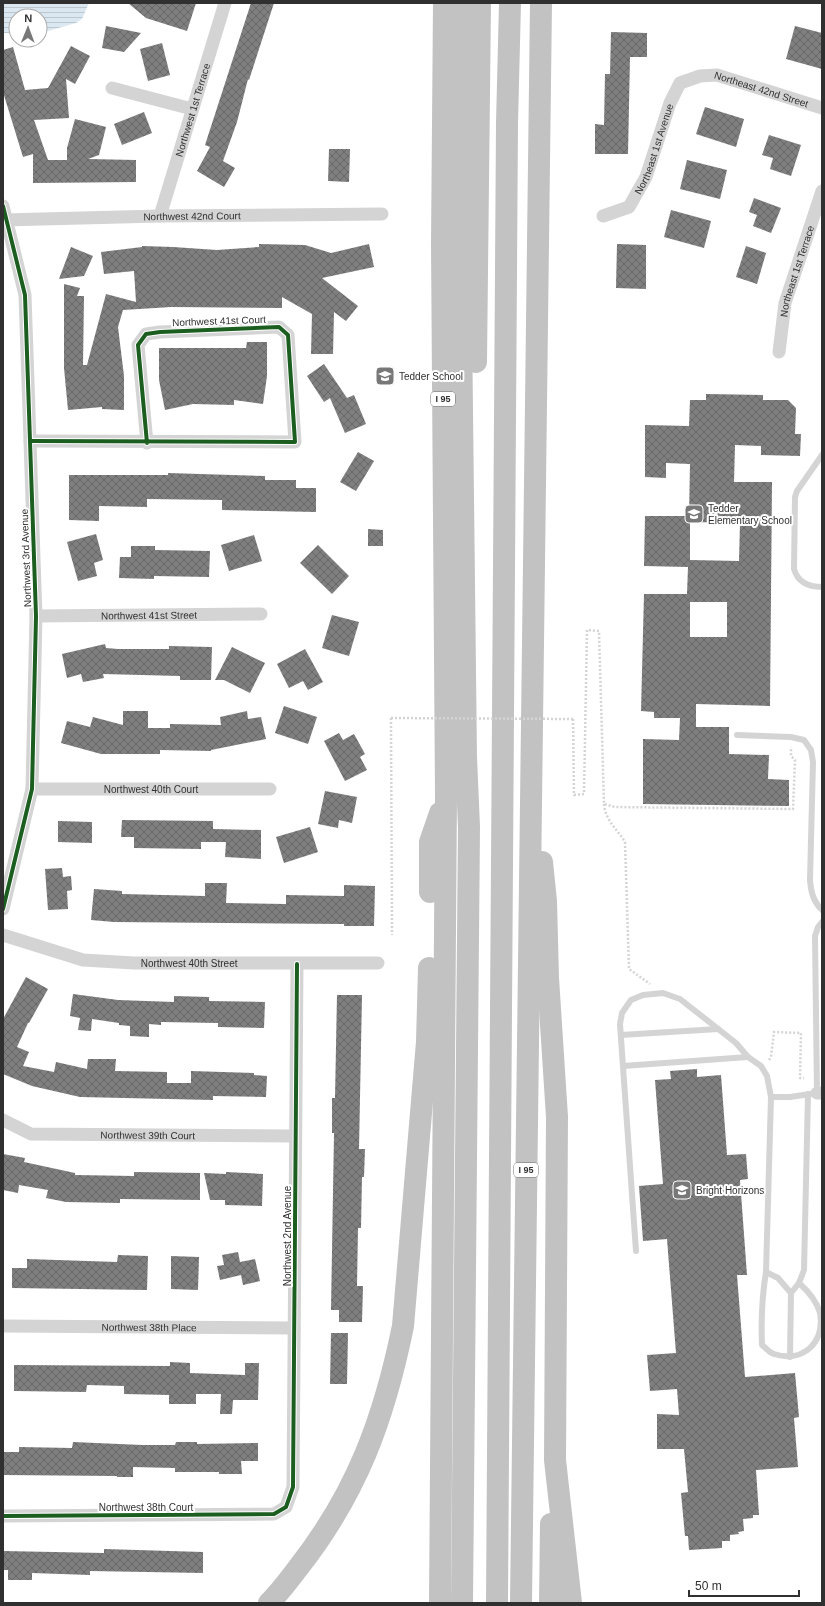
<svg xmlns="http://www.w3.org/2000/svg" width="825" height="1606" viewBox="0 0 825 1606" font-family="Helvetica,sans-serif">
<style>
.water{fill:url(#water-rules)}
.building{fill:url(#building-cross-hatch);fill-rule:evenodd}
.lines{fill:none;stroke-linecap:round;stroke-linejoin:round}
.path{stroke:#d4d4d4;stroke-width:2.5;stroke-dasharray:2 2;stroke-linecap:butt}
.lane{stroke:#d4d4d4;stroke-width:6}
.street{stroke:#d4d4d4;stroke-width:13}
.highway{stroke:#c2c2c2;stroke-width:22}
.path-bridge{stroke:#d4d4d4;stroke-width:2.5;stroke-dasharray:2 2;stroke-linecap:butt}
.cycleway-casing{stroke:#fff;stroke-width:6}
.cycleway{stroke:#1b5e20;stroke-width:4}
.labels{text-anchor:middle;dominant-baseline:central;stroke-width:4;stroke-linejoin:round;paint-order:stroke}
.shield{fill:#fff;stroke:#6e6e6e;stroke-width:1}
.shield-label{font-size:9px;font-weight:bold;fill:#303030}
.street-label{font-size:10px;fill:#303030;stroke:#fff}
.poi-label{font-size:10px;fill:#303030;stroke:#fff;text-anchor:start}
</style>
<defs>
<pattern id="water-rules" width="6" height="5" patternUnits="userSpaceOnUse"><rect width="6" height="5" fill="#dbe8f1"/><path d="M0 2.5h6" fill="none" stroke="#bcc7cf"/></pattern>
<pattern id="building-cross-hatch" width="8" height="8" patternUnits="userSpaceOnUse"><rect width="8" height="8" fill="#7f7f7f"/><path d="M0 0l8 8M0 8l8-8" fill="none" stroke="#686868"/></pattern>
</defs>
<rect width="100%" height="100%" fill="#fff"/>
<path class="water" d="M3 3H89L82 19 76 23 41 33 40 16H16V33H3Z"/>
<g class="building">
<path d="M128 3H196L187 31 146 18Z"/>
<path d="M251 3H274L249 80 248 79 237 122 223 161 235 168 224 187 197 171 210 147 205 145Z"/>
<path d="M106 26 141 33 124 52 102 48Z"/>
<path d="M795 26 822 33V69L786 59Z"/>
<path d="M611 32 647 33V57H630L628 154H595V124L604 125 605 74H610Z"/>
<path d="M162 43 170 75 148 81 140 49Z"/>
<path d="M71 46 90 56 75 84 66 79 69 118 34 120 48 160H67V148L75 119 106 127 99 155 88 159 136 160V182L33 183V154L23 157 3 92V50L13 47 25 90 48 88Z"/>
<path d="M705 107 744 119 736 147 696 134Z"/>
<path d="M144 112 152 133 122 145 114 124Z"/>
<path d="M769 135 801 145 791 176 770 169 773 158 762 155Z"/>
<path d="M329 149H350L349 182 328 181Z"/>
<path d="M687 160 727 170 720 199 680 189Z"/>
<path d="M754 198 781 208 771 233 753 226 757 215 749 212Z"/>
<path d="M671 210 711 221 704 248 664 237Z"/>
<path d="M259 244 305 245 331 253 369 244 374 267 322 278 358 306 346 321 334 312 333 354H311L312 314 282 297V308L171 307 123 310 118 327 124 376V410L102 409V407L68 410 64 368V284L80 288 77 296H84L83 365H87L106 294 136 302 134 271 104 274 101 252 142 247V246L173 247 217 250 259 247Z"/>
<path d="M617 244 646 245V289L616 288Z"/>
<path d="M746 246 766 253 757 284 736 277Z"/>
<path d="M71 247 93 256 84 276 59 279Z"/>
<path d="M247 342H267V376L263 404 234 400V405L193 404 165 410 159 380V348H246Z"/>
<path d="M324 364 347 398 354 395 366 424 345 433 330 398 324 402 307 376Z"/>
<path d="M706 394 763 395V400H788L796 408 795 434H801L800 456 761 455V446L735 445 734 482H772L770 706 696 704V727H729V754L769 755 768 779 789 780V806L643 804V739L679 740 680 718H654V712L641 711 644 594H687L688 567 644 566 645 516H689L690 464 666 463V478L645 477V425L689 426 690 400H706ZM690 522 740 523 739 561 690 560ZM690 602H727V637H690Z"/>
<path d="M358 452 374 461 356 491 340 482Z"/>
<path d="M168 473 265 476V480H296V488H316V512L222 510V500L147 499V507L99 506V521L69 520V475H168Z"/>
<path d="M368 529 383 530V546H368Z"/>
<path d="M96 534 103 560 94 563 97 576 78 581 67 542Z"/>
<path d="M254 535 262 561 229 571 221 545Z"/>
<path d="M318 545 349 576 332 594 300 563Z"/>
<path d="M131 546H155V550L210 551 209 577 154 576V579L119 578 120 557H131Z"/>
<path d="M332 615 359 622 349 656 322 648Z"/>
<path d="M105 644 106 648 118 649H169V646L212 647 211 680H180V676L103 674 104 678 83 682 81 674 67 678 62 654Z"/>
<path d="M232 647 265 663 250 693 224 680H215Z"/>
<path d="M305 649 323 682 308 690 303 681 289 688 277 664Z"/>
<path d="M284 706 317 717 308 744 275 733Z"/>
<path d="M123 711H148V728H170V724L221 725 220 717 247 711 248 719 261 717 266 739 211 750V751L160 750V754H101L61 743 67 721 90 727 93 717 123 725Z"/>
<path d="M339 733 343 740 354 734 365 754 360 757 367 770 345 781 324 741Z"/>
<path d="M325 791 357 797 352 823 339 820 338 828 318 824Z"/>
<path d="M122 820 213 821V829L261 830V859L225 857 226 842H201V849L134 848V837H121Z"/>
<path d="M58 821 92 822V843L58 842Z"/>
<path d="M310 827 318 852 284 863 276 837Z"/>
<path d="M62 868 63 877 71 876 72 890 67 891 68 909 48 910 45 869Z"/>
<path d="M205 883H227L226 903 286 904V895L344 896V885L375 886 374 926H344V924L114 922 91 920 94 889 122 891V894L205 896Z"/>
<path d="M26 977 48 989 29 1023H28L17 1047 29 1052 23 1066 54 1072 56 1062 87 1069 88 1059H116L115 1071 167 1072V1083H191V1071L254 1073V1075L267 1076 266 1097 213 1096V1100L80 1097 32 1086 3 1074V1019Z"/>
<path d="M73 994 118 1000 174 1002V996L209 997V1001L265 1002 264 1028 218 1027V1023L161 1022V1025L149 1024V1037L130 1036V1026L119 1025V1023L92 1019 91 1031 78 1030 80 1018 70 1016Z"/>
<path d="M337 995H362L359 1149H365L364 1177H362L361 1228H358L357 1286H363L362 1322H339V1310H331L334 1133H332V1098H335Z"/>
<path d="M697 1069V1077L721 1075 727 1155 746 1154 748 1179 740 1180 747 1275H737L745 1377 795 1373 799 1417 794 1418 798 1467 756 1470 759 1515H753V1518L743 1519 744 1531 738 1532 739 1534 730 1535V1541H722V1548L689 1550 688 1536H685L681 1493 688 1492 684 1449H657V1414L679 1415 677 1389 650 1391 647 1355 676 1353 667 1239 643 1241 639 1186 663 1184 655 1080 671 1079 670 1071Z"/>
<path d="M3 1154 25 1158 24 1162 75 1173V1175L134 1176V1172L200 1173V1200L120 1199V1203L66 1202 46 1198 48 1190 19 1185 18 1193 3 1190Z"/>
<path d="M226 1172 263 1174 262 1206 225 1205V1200H210L204 1173 226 1174Z"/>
<path d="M238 1252 240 1262 255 1259 260 1281 243 1285 241 1275 220 1280 217 1266 224 1265 222 1255Z"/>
<path d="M118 1255 148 1256 147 1290 12 1288V1268H27V1259L117 1262Z"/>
<path d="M171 1256 199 1257 198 1290 171 1289Z"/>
<path d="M331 1333H348L347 1384H330Z"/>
<path d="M170 1362 190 1363V1373L245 1375V1363H259L258 1400H233L232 1414H220L221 1394H196V1404H169V1395L124 1394V1386L87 1385 86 1392 14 1391V1365L170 1366Z"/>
<path d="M73 1442 142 1445H175L176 1442H197V1444L258 1443V1461H241L242 1474H219V1472H175V1468L133 1467V1477H117V1476L3 1475V1452H19V1447L72 1448Z"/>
<path d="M104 1549 203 1552V1573L90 1571V1575L32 1573V1580H8V1570H3V1551L104 1553Z"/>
</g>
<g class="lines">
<g class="path">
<path d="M391 718 392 935"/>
<path d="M573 719 574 795 584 794 587 630 599 631 604 804 615 807 793 809 795 760 791 756V747"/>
<path d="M604 804C605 820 617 829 625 842L629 969 650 984"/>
<path d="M769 1060 771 1057 774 1032 801 1033 800 1078H804"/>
</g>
<g class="lane">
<path d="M822 455 797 491 795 497 794 569C798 583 809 587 822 587"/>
<path d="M737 735 791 737 804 740 811 750 813 762 810 880C811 892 813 901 822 910"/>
<path d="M621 1035 718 1029"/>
<path d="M623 1066 748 1057"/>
<path d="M771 1097H790L817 1093 815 936 818 927 822 922"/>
<path d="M636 1251 620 1024 622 1013 631 1000 643 995 663 993 680 999 736 1043 748 1057 761 1066 767 1076 771 1097 766 1272C762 1296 761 1320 762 1345 766 1348 770 1353 774 1354 803 1363 825 1343 820 1313 817 1302 808 1291 799 1283"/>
<path d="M766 1272 778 1278 791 1293"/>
<path d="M790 1357 791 1293 799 1283 804 1270 808 1094"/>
</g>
<g class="street">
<path d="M112 88 192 109"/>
<path d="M3 206 25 295 36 616 32 789 3 909"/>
<path id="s1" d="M160 216 225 3"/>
<path id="s2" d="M603 216 629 207 646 177 670 103 680 83 700 76 717 75 822 108"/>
<path id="s3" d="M3 220 160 216 382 214"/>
<path id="s4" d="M779 352 785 303 822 191"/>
<path d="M30 441 295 442 288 335 279 327 160 332 146 334 138 345 147 443"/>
<path id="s5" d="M36 616 261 614"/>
<path id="s6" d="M32 789H270"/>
<path id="s7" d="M3 935 83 960 134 963H378"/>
<path d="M817 1093H822"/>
<path id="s8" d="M3 1120 31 1134 295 1136"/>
<path id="s9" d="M3 1326 294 1328"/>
<path d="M3 1516 274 1514 286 1507 293 1487 297 964"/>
</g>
<g class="highway">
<path d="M476 362 480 3"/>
<path d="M542 862 546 901 548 978 557 1117 555 1460 571 1603"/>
<path d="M430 892V842L440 813"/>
<path d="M269 1603C280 1592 289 1580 298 1568 357 1493 384 1419 403 1326L427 1042 429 968"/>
<path d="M440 1603 446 795 442 244 444 3"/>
<path d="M462 1603 469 827 466 757 461 324 463 3"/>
<path d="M497 1603 507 123 510 3"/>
<path d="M521 1603 541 3"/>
<path d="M550 1603 551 1524"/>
</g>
<path class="path-bridge" d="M391 718 573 719"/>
<defs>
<g id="cycleway">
<path d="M3 206 25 295 36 616 32 789 3 909"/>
<path d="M30 441 295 442 288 335 279 327 160 332 146 334 138 345 147 443"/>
<path d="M3 1516 274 1514 286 1507 293 1487 297 964"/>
</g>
</defs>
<use href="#cycleway" class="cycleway-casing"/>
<use href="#cycleway" class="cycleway"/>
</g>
<defs>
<symbol id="school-square" viewBox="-11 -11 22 22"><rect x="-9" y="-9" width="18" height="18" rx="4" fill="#787878" stroke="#fff"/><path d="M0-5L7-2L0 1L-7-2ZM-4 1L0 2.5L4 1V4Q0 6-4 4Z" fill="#fff"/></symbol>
</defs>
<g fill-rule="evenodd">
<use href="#school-square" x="374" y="365" width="22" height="22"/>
<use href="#school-square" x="683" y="503" width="22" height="22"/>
<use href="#school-square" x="671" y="1179" width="22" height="22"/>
</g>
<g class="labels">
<g class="shield">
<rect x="431" y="392" width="24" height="14" rx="3"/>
<rect x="514" y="1163" width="24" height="14" rx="3"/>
</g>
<g class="shield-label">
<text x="443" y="399">I 95</text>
<text x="526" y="1170">I 95</text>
</g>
<g class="street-label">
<text stroke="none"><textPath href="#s2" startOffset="247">Northeast 42nd Street</textPath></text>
<text stroke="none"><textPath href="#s1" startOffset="111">Northwest 1st Terrace</textPath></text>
<text stroke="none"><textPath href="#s2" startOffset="91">Northeast 1st Avenue</textPath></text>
<text stroke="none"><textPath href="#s3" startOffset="189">Northwest 42nd Court</textPath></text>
<text stroke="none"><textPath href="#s4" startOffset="83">Northeast 1st Terrace</textPath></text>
<text transform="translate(219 321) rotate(-2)">Northwest 41st Court</text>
<text transform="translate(26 558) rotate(-92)">Northwest 3rd Avenue</text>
<text stroke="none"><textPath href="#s5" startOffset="113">Northwest 41st Street</textPath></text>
<text stroke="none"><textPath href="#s6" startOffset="119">Northwest 40th Court</textPath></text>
<text stroke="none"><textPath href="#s7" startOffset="190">Northwest 40th Street</textPath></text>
<text stroke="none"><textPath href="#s8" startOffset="148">Northwest 39th Court</textPath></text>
<text transform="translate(287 1236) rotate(-90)">Northwest 2nd Avenue</text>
<text stroke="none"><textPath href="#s9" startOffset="146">Northwest 38th Place</textPath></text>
<text x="146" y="1507">Northwest 38th Court</text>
</g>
<g class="poi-label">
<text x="399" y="376">Tedder School</text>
<text x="708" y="508">Tedder<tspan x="708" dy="12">Elementary School</tspan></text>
<text x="696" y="1190">Bright Horizons</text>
</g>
</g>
<rect width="825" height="1606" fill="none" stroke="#303030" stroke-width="8"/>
<g transform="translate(28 28) rotate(1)"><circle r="19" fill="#ffffff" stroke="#acacac"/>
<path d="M0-3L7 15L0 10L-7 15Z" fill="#787878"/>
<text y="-6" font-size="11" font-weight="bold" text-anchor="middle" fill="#303030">N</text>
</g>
<path d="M689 1590v6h110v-6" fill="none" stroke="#303030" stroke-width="2"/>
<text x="695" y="1590" font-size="12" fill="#303030" stroke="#ffffff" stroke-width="3" paint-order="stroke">50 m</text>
</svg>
